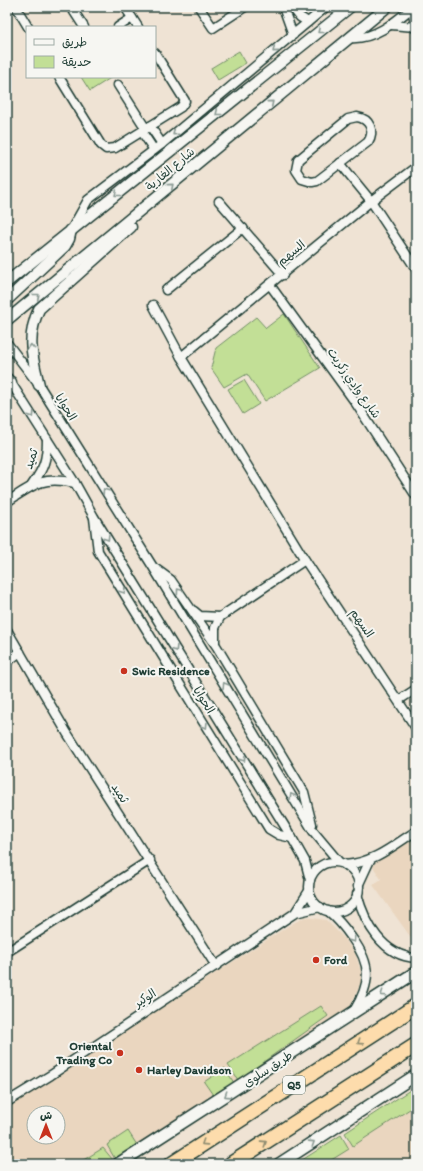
<svg xmlns="http://www.w3.org/2000/svg" width="423" height="1171" viewBox="0 0 423 1171" font-family="Itim,'Playpen Sans Arabic',sans-serif">
<style>
.built{fill:#ead6bf;fill-rule:evenodd}
.green{fill:#c2df96;stroke:#708e65}
.lines{fill:none;stroke-linecap:round;stroke-linejoin:round}
.minor-casing{stroke:#1f3d34;stroke-width:11}
.tertiary-casing{stroke:#1f3d34;stroke-width:13}
.secondary-casing{stroke:#1f3d34;stroke-width:14}
.motorway-casing{stroke:#1f3d34;stroke-width:17}
.minor{stroke:#f6f6f2;stroke-width:8}
.tertiary{stroke:#f6f6f2;stroke-width:10}
.secondary{stroke:#f6f6f2;stroke-width:11}
.motorway{stroke:#fddcac;stroke-width:14}
.oneway{stroke:#8a9a93}
.oneway2{stroke:#8e8c70}
.poi-dot{fill:#c8321e;stroke:#f6f6f2;stroke-width:1.5}
.labels{text-anchor:middle;dominant-baseline:central;stroke-width:4;stroke-linejoin:round;paint-order:stroke}
.shield{fill:#f6f6f2;stroke:#60746d;stroke-width:1}
.shield-label{font-size:11px;font-weight:bold;fill:#1f3d34}
.street-label{font-size:12px;fill:#1f3d34;stroke:#f6f6f2}
.poi-label{font-size:12px;font-weight:bold;fill:#1f3d34;stroke:#f6f6f2;text-anchor:start}
</style>
<rect width="100%" height="100%" fill="#efe3d4"/>
<filter id="ink" filterUnits="userSpaceOnUse"><feTurbulence type="fractalNoise" baseFrequency=".025" numOctaves="2"/><feDisplacementMap in="SourceGraphic" scale="8" xChannelSelector="R" yChannelSelector="G"/><feConvolveMatrix kernelMatrix="1 2 1 2 8 2 1 2 1" color-interpolation-filters="sRGB"/></filter>
<g filter="url(#ink)">
<g class="built">
<path d="M416 836V943H415L373 885 381 879 372 865Z"/>
<path d="M305 917 326 920 342 936 355 953 363 978 349 1009 105 1164H7V1107L290 925ZM34 1113H58V1137H34Z"/>
<path d="M416 1096V1164H312Z"/>
</g>
<g class="green">
<path d="M239 51 246 63 218 80 211 68Z"/>
<path d="M81 77H112L90 91Z"/>
<path d="M284 314 320 368 265 401 247 374 224 387 211 368 216 348 256 317 266 328Z"/>
<path d="M244 380 259 404 243 414 228 389Z"/>
<path d="M321 1006 328 1016 238 1080 228 1065Z"/>
<path d="M225 1068 234 1083 213 1095 204 1082Z"/>
<path d="M413 1088 416 1093V1105L353 1146 345 1133Z"/>
<path d="M128 1131 137 1145 115 1159 107 1145Z"/>
<path d="M341 1135 349 1149 325 1164H296Z"/>
<path d="M103 1148 113 1160 107 1164H77Z"/>
</g>
<g class="lines">
<defs>
<g id="minor">
<path d="M16 7 28 27"/>
<path d="M71 7 84 27"/>
<path d="M125 7 138 27"/>
<path d="M199 7 213 28 245 7"/>
<path d="M283 7 293 35"/>
<path d="M292 7 300 17 308 22"/>
<path d="M412 7 416 29"/>
<path d="M391 25 415 27"/>
<path d="M118 27 132 18"/>
<path d="M350 38C374 40 395 22 413 7"/>
<path d="M59 77 101 145 106 149 115 148 181 107 185 101 155 53"/>
<path d="M118 85 146 129"/>
<path d="M357 117C370 119 375 131 368 142L317 181 312 182 302 179 296 170 298 160 348 119Z"/>
<path d="M150 126 162 144"/>
<path d="M142 132 154 150"/>
<path d="M340 163 371 201 416 269"/>
<path d="M219 201 283 275"/>
<path d="M71 230 88 200 162 144 326 7"/>
<path d="M270 285 355 402 416 496"/>
<path d="M166 290 243 228"/>
<path d="M153 305 181 357 305 560 416 728"/>
<path d="M7 343 39 385 153 567 313 831 339 862"/>
<path d="M181 357 371 201 416 167"/>
<path d="M8 378 75 483 94 517 292 838 305 861 310 880"/>
<path d="M32 485C44 468 47 460 47 439"/>
<path d="M7 502C34 484 42 476 75 483"/>
<path d="M94 518 98 551 269 829 279 835 292 838"/>
<path d="M156 569 171 580 217 647 304 792 312 824"/>
<path d="M194 611 200 616 220 617"/>
<path d="M7 630 67 733 216 966"/>
<path d="M215 642V628L220 617 305 560"/>
<path d="M7 662 20 652"/>
<path d="M399 700 416 689"/>
<circle cx="334" cy="887" r="25"/>
<path d="M345 865C373 863 393 846 416 831"/>
<path d="M358 886 370 860"/>
<path d="M357 894C365 924 383 956 416 958"/>
<path d="M328 911C338 919 345 928 352 938 372 965 371 983 354 1011"/>
<path d="M295 913 309 891"/>
<path d="M7 952 150 860"/>
<path d="M7 1102 51 1075 295 913 320 907"/>
</g>
<g id="tertiary">
<path d="M7 282 350 7"/>
<path d="M7 300 65 246 69 239 71 230"/>
<path d="M7 320 387 7"/>
<path d="M7 381 11 382"/>
<path d="M39 385C32 356 26 338 39 309L131 227"/>
</g>
<g id="secondary">
<path d="M118 1164 416 972"/>
<path d="M279 1164 416 1075"/>
</g>
<g id="motorway">
<path d="M172 1164 416 1006"/>
<path d="M231 1164 416 1045"/>
</g>
</defs>
<use href="#minor" class="minor-casing"/>
<use href="#tertiary" class="tertiary-casing"/>
<use href="#secondary" class="secondary-casing"/>
<use href="#motorway" class="motorway-casing"/>
<use href="#minor" class="minor"/>
<use href="#tertiary" class="tertiary"/>
<use href="#secondary" class="secondary"/>
<use href="#motorway" class="motorway"/>
</g>
<defs><path id="oneway-chevron" d="M-2-3.5L2.5 0L-2 3.5" fill="none" stroke-width="1.6" stroke-linecap="round" stroke-linejoin="round"/></defs>
<g class="oneway">
<use href="#oneway-chevron" transform="translate(320 31) rotate(141)"/>
<use href="#oneway-chevron" transform="translate(275 50) rotate(140)"/>
<use href="#oneway-chevron" transform="translate(271 103) rotate(-40)"/>
<use href="#oneway-chevron" transform="translate(218 113) rotate(141)"/>
<use href="#oneway-chevron" transform="translate(175 133) rotate(140)"/>
<use href="#oneway-chevron" transform="translate(171 186) rotate(-40)"/>
<use href="#oneway-chevron" transform="translate(117 194) rotate(142)"/>
<use href="#oneway-chevron" transform="translate(37 296) rotate(-39)"/>
<use href="#oneway-chevron" transform="translate(31 347) rotate(-94)"/>
<use href="#oneway-chevron" transform="translate(32 415) rotate(57)"/>
<use href="#oneway-chevron" transform="translate(105 491) rotate(-122)"/>
<use href="#oneway-chevron" transform="translate(107 538) rotate(58)"/>
<use href="#oneway-chevron" transform="translate(123 591) rotate(58)"/>
<use href="#oneway-chevron" transform="translate(179 591) rotate(-126)"/>
<use href="#oneway-chevron" transform="translate(175 649) rotate(58)"/>
<use href="#oneway-chevron" transform="translate(225 685) rotate(-121)"/>
<use href="#oneway-chevron" transform="translate(205 726) rotate(58)"/>
<use href="#oneway-chevron" transform="translate(243 759) rotate(58)"/>
<use href="#oneway-chevron" transform="translate(292 796) rotate(-121)"/>
<use href="#oneway-chevron" transform="translate(353 940) rotate(55)"/>
<use href="#oneway-chevron" transform="translate(383 994) rotate(146)"/>
<use href="#oneway-chevron" transform="translate(227 1095) rotate(147)"/>
<use href="#oneway-chevron" transform="translate(312 1143) rotate(-33)"/>
</g>
<g class="oneway2">
<use href="#oneway-chevron" transform="translate(360 1042) rotate(147)"/>
<use href="#oneway-chevron" transform="translate(204 1143) rotate(147)"/>
<use href="#oneway-chevron" transform="translate(264 1143) rotate(-33)"/>
</g>
</g>
<g class="poi-dot">
<circle cx="124" cy="671" r="4"/>
<circle cx="316" cy="960" r="4"/>
<circle cx="120" cy="1053" r="4"/>
<circle cx="139" cy="1070" r="4"/>
</g>
<g class="labels">
<rect class="shield" x="283" y="1076" width="22" height="18" rx="3"/>
<g class="shield-label">
<text x="294" y="1085">Q5</text>
</g>
<g class="street-label">
<text transform="translate(170 169) rotate(-40)">شارع الغارية</text>
<text transform="translate(291 253) rotate(-40)">السهم</text>
<text transform="translate(354 383) rotate(55)">شارع وادي زكريت</text>
<text transform="translate(66 407) rotate(58)">الحوايا</text>
<text transform="translate(31 459) rotate(-72)">ثميد</text>
<text transform="translate(362 623) rotate(56)">السهم</text>
<text transform="translate(204 700) rotate(58)">الحوايا</text>
<text transform="translate(120 793) rotate(57)">ثميد</text>
<text transform="translate(145 998) rotate(-33)">الوكير</text>
<text transform="translate(268 1069) rotate(-33)">طريق سلوى</text>
</g>
<g class="poi-label">
<text x="132" y="671">Swic Residence</text>
<text x="324" y="960">Ford</text>
<text x="112" y="1046" text-anchor="end">Oriental<tspan x="112" dy="14">Trading Co</tspan></text>
<text x="147" y="1070">Harley Davidson</text>
</g>
</g>
<rect width="423" height="1171" fill="none" stroke="#f6f6f2" stroke-width="24"/>
<rect x="12" y="12" width="399" height="1147" fill="none" stroke="#1f3d34" stroke-width="1.5" filter="url(#ink)"/>
<rect x="26" y="26" width="130" height="52" fill="#f6f6f2" stroke="#a0aca6"/>
<rect x="34" y="39" width="20" height="6" fill="#f6f6f2" stroke="#a0aca6"/>
<text x="62" y="46" font-size="12" fill="#1f3d34">طريق</text>
<rect x="34" y="56" width="20" height="12" fill="#c2df96" stroke="#a0aca6"/>
<text x="62" y="66" font-size="12" fill="#1f3d34">حديقة</text>
<g transform="translate(46 1125)"><circle r="19" fill="#f6f6f2" stroke="#a0aca6"/>
<path d="M0-3L7 15L0 10L-7 15Z" fill="#c8321e"/>
<text y="-6" font-size="11" font-weight="bold" text-anchor="middle" fill="#1f3d34">ش</text>
</g>
</svg>
